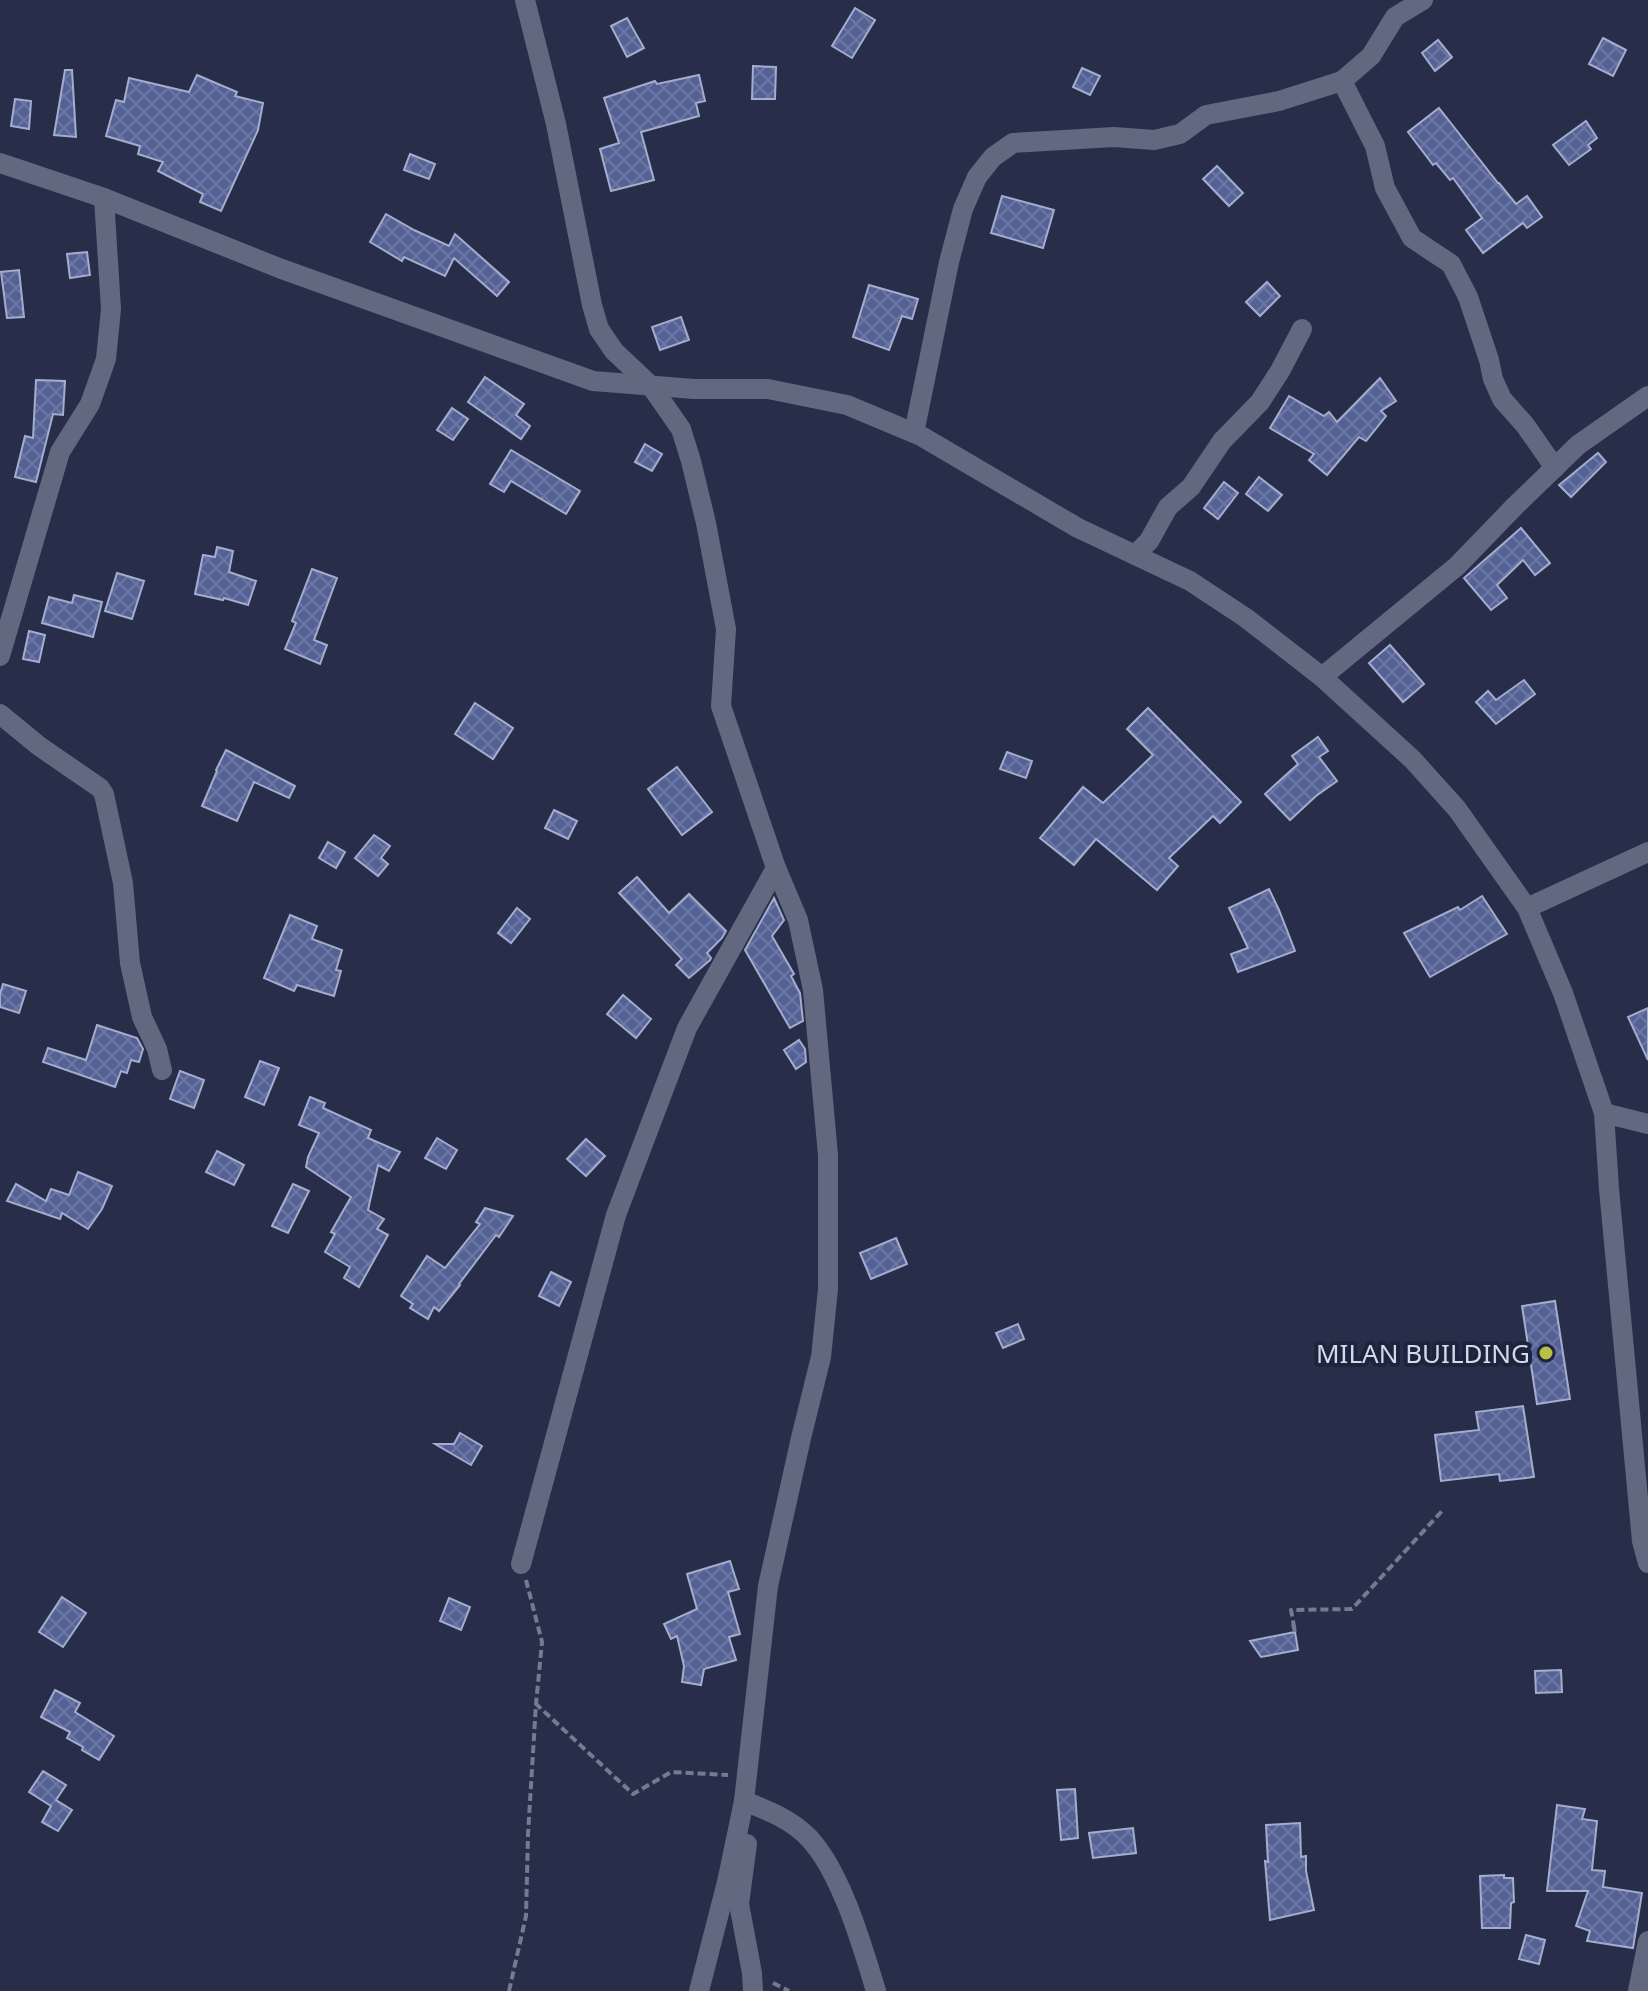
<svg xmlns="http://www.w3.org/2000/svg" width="1648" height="1991" viewBox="0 0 1648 1991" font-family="'Noto Sans',sans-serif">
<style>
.building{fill:url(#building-cross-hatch);stroke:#a4adce;stroke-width:2}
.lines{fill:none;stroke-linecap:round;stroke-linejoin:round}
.path{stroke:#757a91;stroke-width:4;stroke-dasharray:8 4;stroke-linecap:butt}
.minor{stroke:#61687f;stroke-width:20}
.poi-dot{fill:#bbc045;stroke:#1e243e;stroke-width:3}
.labels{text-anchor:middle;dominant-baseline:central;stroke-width:8;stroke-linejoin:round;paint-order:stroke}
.poi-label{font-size:26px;fill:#d5daeb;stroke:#1e243e;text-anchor:end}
</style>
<defs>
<pattern id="building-cross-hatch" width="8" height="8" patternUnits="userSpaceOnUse" patternTransform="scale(2)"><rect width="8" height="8" fill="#546194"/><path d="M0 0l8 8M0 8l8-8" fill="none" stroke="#6c77a3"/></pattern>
</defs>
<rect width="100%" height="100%" fill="#282e49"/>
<g class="building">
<path d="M855 8 875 20 852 58 832 46Z"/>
<path d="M627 18 644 48 627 57 611 26Z"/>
<path d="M1603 38 1626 50 1613 76 1589 64Z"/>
<path d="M1438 40 1452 57 1435 71 1422 53Z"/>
<path d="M753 66 776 67 775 99H752Z"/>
<path d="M1082 68 1100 76 1090 95 1073 87Z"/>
<path d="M65 70H72L76 137 54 135Z"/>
<path d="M197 75 237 92 235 96 263 103 258 130 221 211 200 202 203 194 158 171 163 162 138 154 140 146 106 136 116 100 124 102 129 78 189 92Z"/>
<path d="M699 75 705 101 696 103 699 116 641 132 654 180 611 191 600 149 619 143 604 98 655 81 657 84Z"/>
<path d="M15 99 31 101 29 129 11 126Z"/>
<path d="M1439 108 1498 183H1499L1516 204 1527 196 1542 217 1527 228 1523 223 1483 253 1466 230 1482 218 1453 178 1450 180 1436 163 1433 165 1408 132Z"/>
<path d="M1586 121 1597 138 1588 145 1591 149 1569 165 1553 145Z"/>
<path d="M410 154 435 164 429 179 404 170Z"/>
<path d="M1217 166 1243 193 1229 206 1203 179Z"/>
<path d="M1002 196 1054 210 1043 248 991 233Z"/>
<path d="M386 214 414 230 449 246 455 234 509 282 497 296 454 258 445 276 404 257 402 261 370 242Z"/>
<path d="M87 252 90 275 70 278 67 254Z"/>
<path d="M19 270 24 317 7 318 1 272Z"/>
<path d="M1267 282 1280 296 1260 316 1246 302Z"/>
<path d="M869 285 918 299 912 319 902 316 889 350 853 337Z"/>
<path d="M681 317 689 340 660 350 652 327Z"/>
<path d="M485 377 524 404 516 415 530 426 521 439 468 402Z"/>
<path d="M1380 378 1396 401 1381 411 1386 416 1366 441 1359 437 1327 475 1309 460 1314 454 1270 428 1289 396 1324 416 1329 412 1337 422Z"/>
<path d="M36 380 65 381 63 415 53 414 36 482 15 477 25 436 33 438Z"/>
<path d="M452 408 468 419 453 440 437 430Z"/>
<path d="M645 444 662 454 652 471 635 462Z"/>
<path d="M511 450 580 491 566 514 511 481 504 492 490 484Z"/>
<path d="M1598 453 1606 462 1571 497 1559 485Z"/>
<path d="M1259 477 1282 495 1268 511 1246 494Z"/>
<path d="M1224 482 1238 493 1218 519 1204 508Z"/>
<path d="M1521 528 1550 563 1535 575 1523 560 1497 585 1507 598 1491 610 1464 578Z"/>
<path d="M217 547 233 551 229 572 256 581 248 605 224 598 223 600 195 594 203 555 215 557Z"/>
<path d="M312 569 337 578 314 640 327 645 320 664 285 649 296 623 292 621Z"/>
<path d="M117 573 144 581 132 619 105 611Z"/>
<path d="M74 595 102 602 93 637 42 623 49 597 72 603Z"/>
<path d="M29 631 45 635 39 662 23 659Z"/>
<path d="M1390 645 1424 684 1403 702 1369 663Z"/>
<path d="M1524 680 1535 694 1496 724 1476 702 1488 691 1496 700Z"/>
<path d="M475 703 513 728 493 759 455 734Z"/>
<path d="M1148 708 1241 802 1220 823 1213 816 1169 858 1178 866 1157 890 1096 839 1074 865 1040 838 1083 787 1103 803 1153 755 1127 729Z"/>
<path d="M1318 737 1328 751 1319 757 1337 781 1316 796 1290 820 1265 794 1298 764 1292 756Z"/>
<path d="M226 750 295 786 289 798 254 782 237 821 202 806 217 771 216 770Z"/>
<path d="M1007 752 1032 761 1026 778 1000 769Z"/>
<path d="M677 767 712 812 682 835 648 789Z"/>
<path d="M554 810 577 821 568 839 545 828Z"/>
<path d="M374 835 390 846 381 858 388 864 378 876 355 858Z"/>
<path d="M328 842 345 852 336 868 319 858Z"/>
<path d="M637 877 669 913 689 894 726 931 722 938 707 953 711 958 710 960 689 978 676 965 682 959 619 893Z"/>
<path d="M1269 889 1279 910 1295 951 1238 972 1231 954 1248 948 1229 908Z"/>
<path d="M1482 896 1507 934 1430 977 1404 933 1458 907 1460 910Z"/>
<path d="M774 898 784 920 772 936 794 974 791 976 800 993 803 1021 790 1028 745 950Z"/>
<path d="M517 908 530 919 511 943 498 933Z"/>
<path d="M290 915 317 926 312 939 342 950 336 970 341 971 334 996 297 985 294 991 264 978Z"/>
<path d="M3 984 26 991 19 1013 0 1007V994Z"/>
<path d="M623 995 651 1019 636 1038 607 1014Z"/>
<path d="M1648 1008V1060L1628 1017Z"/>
<path d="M97 1025 137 1038 143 1049 139 1062 131 1060 127 1073 121 1071 115 1087 43 1062 48 1048 86 1060Z"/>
<path d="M799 1040 805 1049 806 1062 796 1069 784 1050Z"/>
<path d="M260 1061 279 1068 264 1105 245 1097Z"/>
<path d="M180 1071 204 1080 194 1108 170 1099Z"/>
<path d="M310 1097 325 1103 323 1108 371 1130 368 1138 400 1152 389 1171 378 1165 368 1210 384 1219 377 1229 388 1235 359 1287 344 1278 350 1267 325 1252 335 1234 331 1232 351 1197 306 1167 308 1157 319 1133 299 1125Z"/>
<path d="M437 1138 457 1150 446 1169 425 1158Z"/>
<path d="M586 1139 605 1156 586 1176 567 1159Z"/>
<path d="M217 1151 244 1165 234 1185 206 1172Z"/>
<path d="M78 1172 112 1186 102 1209 88 1229 62 1213 60 1219 7 1201 16 1184 46 1201 51 1189 69 1195Z"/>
<path d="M293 1184 309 1191 288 1233 272 1226Z"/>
<path d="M485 1208 513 1216 499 1237 496 1235 459 1284 460 1285 439 1311 434 1307 428 1319 410 1308 413 1304 401 1296 427 1256 445 1268 480 1224 476 1222Z"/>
<path d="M896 1238 907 1264 871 1279 860 1253Z"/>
<path d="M551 1272 571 1282 559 1306 539 1296Z"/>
<path d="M1555 1301 1570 1399 1537 1404 1522 1306Z"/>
<path d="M1018 1324 1024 1339 1003 1348 996 1333Z"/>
<path d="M1523 1406 1534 1477 1500 1481 1499 1474 1441 1481 1435 1435 1479 1430 1476 1412Z"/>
<path d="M460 1433 482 1446 471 1465 435 1444H454Z"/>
<path d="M730 1561 739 1589 728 1592 740 1634 729 1637 736 1660 704 1669 701 1685 682 1682 684 1666 677 1636 671 1639 664 1624 697 1609 687 1574Z"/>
<path d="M62 1597 86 1613 63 1647 39 1632Z"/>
<path d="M449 1598 470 1607 461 1630 440 1621Z"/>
<path d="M1295 1632 1298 1650 1261 1657 1250 1641Z"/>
<path d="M1561 1670 1562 1692 1536 1693 1535 1671Z"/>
<path d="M55 1690 80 1703 75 1712 114 1736 99 1760 82 1750 83 1747 67 1738 70 1732 41 1717Z"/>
<path d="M43 1771 66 1785 56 1800 72 1810 58 1831 42 1822 51 1806 29 1792Z"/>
<path d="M1075 1789 1078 1838 1061 1840 1057 1790Z"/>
<path d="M1557 1805 1585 1809 1582 1819 1597 1821 1592 1870 1605 1871 1603 1887 1642 1893 1633 1948 1587 1941 1590 1931 1576 1926 1588 1891H1547Z"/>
<path d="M1300 1823 1301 1857 1306 1856V1871L1314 1910 1270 1920 1265 1861 1268 1862 1266 1825Z"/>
<path d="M1133 1828 1136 1853 1093 1858 1089 1833Z"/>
<path d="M1504 1875V1878H1513L1514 1902 1511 1903 1510 1928H1482L1480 1876Z"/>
<path d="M1526 1935 1545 1940 1539 1964 1519 1959Z"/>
</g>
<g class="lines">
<g class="path">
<path d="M526 1580 542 1642 536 1704"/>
<path d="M1293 1624 1295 1632 1291 1610 1352 1609 1442 1511"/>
<path d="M773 1983 789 1991"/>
<path d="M509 1991 526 1916 528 1834 536 1704 633 1794 671 1772 728 1775"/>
</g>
<g class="minor">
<path d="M525 0 556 124 592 305 599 329 614 351 651 386 681 429 691 461 706 523 726 629 721 706 776 868 798 920 813 990 828 1155V1289L821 1357 801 1438 768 1586 744 1801 727 1882 699 1991"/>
<path d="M1342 81 1375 146 1385 188 1412 238 1451 264 1468 297 1489 360 1493 379 1502 399 1525 425 1555 468"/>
<path d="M0 163 104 198 279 268 593 381 694 389H768L847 405 921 436 1078 528 1190 581 1246 618 1322 677 1413 760 1457 809 1527 908 1563 993 1604 1113 1609 1189 1642 1541 1648 1563"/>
<path d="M914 433 949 262 963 209 977 177 993 157 1013 143 1114 137 1154 140 1180 134 1206 115 1279 101 1342 81 1371 56 1395 17 1423 0"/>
<path d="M1135 555 1149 541 1168 507 1191 487 1222 441 1260 402 1280 371 1302 329"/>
<path d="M0 656 60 452 90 404 106 359 111 309 104 198"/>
<path d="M1322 677 1457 566 1514 507 1578 445 1648 396"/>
<path d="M0 714 39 746 100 788 104 794 123 883 130 963 142 1017 157 1049 162 1070"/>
<path d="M1527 908 1648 852"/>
<path d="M1604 1113 1648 1124"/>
<path d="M521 1564 616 1215 687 1028 776 868"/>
<path d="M744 1801C767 1810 791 1819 809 1838 841 1872 862 1945 876 1991"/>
<path d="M747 1844 739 1904 752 1973 753 1991"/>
<path d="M1638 1991 1648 1941"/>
</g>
</g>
<circle class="poi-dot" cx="1546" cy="1353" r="8"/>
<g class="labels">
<g class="poi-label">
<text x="1530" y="1353">MILAN BUILDING</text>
</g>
</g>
</svg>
